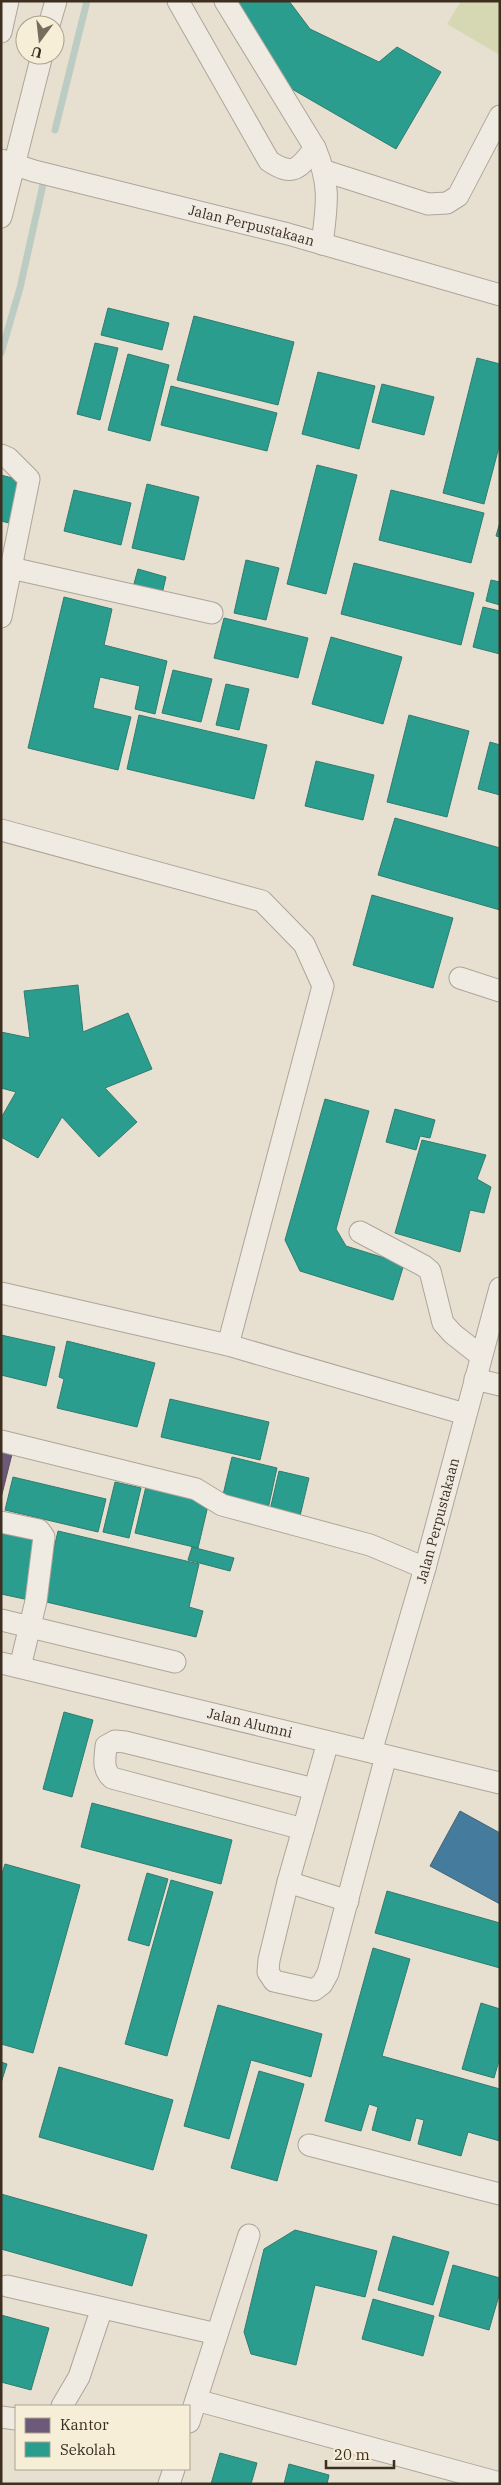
<svg xmlns="http://www.w3.org/2000/svg" width="501" height="2485" viewBox="0 0 501 2485" font-family="'IBM Plex Serif',serif">
<style>
.green{fill:#d6d7b3}
.offices{fill:#6d597a;stroke:#5f4c5f}
.schools{fill:#2a9d8f;stroke:#307c6e}
.public{fill:#457b9d;stroke:#436478}
.lines{fill:none;stroke-linecap:round;stroke-linejoin:round}
.stream{stroke:#bcccc2;stroke-width:7}
.minor-casing{stroke:#ada599;stroke-width:23}
.minor{stroke:#efebe3;stroke-width:21}
.labels{text-anchor:middle;dominant-baseline:central;stroke-width:5;stroke-linejoin:round;paint-order:stroke}
.street-label{font-size:14px;fill:#3d2e20;stroke:#f7eed8}
</style>
<rect width="100%" height="100%" fill="#e7e0d1"/>
<path class="green" d="M461 1H500V55L447 24Z"/>
<path class="offices" d="M1 1448 13 1450 1 1498Z"/>
<g class="schools">
<path d="M233 1H289L310 29 379 62 397 47 441 72 396 149 278 81Z"/>
<path d="M108 308 169 323 162 350 101 335Z"/>
<path d="M194 316 294 342 278 405 177 380Z"/>
<path d="M95 343 118 348 100 420 77 414Z"/>
<path d="M128 354 169 365 150 441 108 430Z"/>
<path d="M477 358 500 364V443L484 504 443 493Z"/>
<path d="M318 372 375 386 359 449 302 434Z"/>
<path d="M382 384 434 397 424 435 372 422Z"/>
<path d="M171 386 277 413 267 451 161 425Z"/>
<path d="M317 465 357 475 326 594 287 584Z"/>
<path d="M1 475 23 481 13 524 1 521Z"/>
<path d="M147 484 199 497 184 560 132 548Z"/>
<path d="M74 490 131 503 121 545 64 531Z"/>
<path d="M391 490 484 513 471 563 379 540Z"/>
<path d="M500 522V537L496 536Z"/>
<path d="M246 560 279 568 266 620 234 613Z"/>
<path d="M354 563 474 593 461 645 341 614Z"/>
<path d="M138 569 166 577 161 598 132 591Z"/>
<path d="M491 580 500 582V605L486 601Z"/>
<path d="M64 597 112 609 104 645 167 661 155 714 135 709 140 686 100 677 93 708 131 717 118 770 28 748Z"/>
<path d="M483 607 500 611V654L473 647Z"/>
<path d="M224 618 308 638 298 678 214 658Z"/>
<path d="M331 637 402 657 383 724 312 704Z"/>
<path d="M173 670 212 679 201 722 162 713Z"/>
<path d="M226 684 249 689 239 730 216 725Z"/>
<path d="M139 715 267 745 254 799 127 769Z"/>
<path d="M409 715 469 731 447 817 387 802Z"/>
<path d="M490 742 500 745V795L478 789Z"/>
<path d="M316 761 374 775 363 820 305 806Z"/>
<path d="M395 818 500 848V910L378 875Z"/>
<path d="M372 895 453 918 433 988 353 965Z"/>
<path d="M78 985 83 1032 128 1013 152 1069 105 1088 137 1122 99 1157 62 1117 38 1158 1 1137V1118L16 1092 1 1088V1032L30 1038 24 991Z"/>
<path d="M325 1099 369 1111 336 1229 346 1246 404 1264 393 1300 300 1271 285 1240Z"/>
<path d="M395 1109 435 1120 430 1138 420 1136 416 1150 386 1142Z"/>
<path d="M422 1140 486 1155 477 1179 491 1187 484 1213 470 1210 460 1252 395 1233Z"/>
<path d="M1 1335 55 1347 46 1386 1 1375Z"/>
<path d="M67 1341 155 1363 137 1427 57 1408 64 1379 59 1377Z"/>
<path d="M170 1399 269 1422 260 1460 161 1437Z"/>
<path d="M232 1457 277 1468 268 1509 222 1499Z"/>
<path d="M279 1471 309 1478 300 1516 270 1510Z"/>
<path d="M13 1477 106 1499 98 1532 5 1510Z"/>
<path d="M115 1482 141 1488 129 1538 103 1532Z"/>
<path d="M147 1482 210 1497 198 1548 135 1533Z"/>
<path d="M1 1526 44 1535 29 1600 1 1594Z"/>
<path d="M58 1531 199 1564 189 1607 203 1611 196 1637 42 1601Z"/>
<path d="M192 1547 234 1558 230 1571 188 1560Z"/>
<path d="M64 1712 93 1720 72 1797 43 1789Z"/>
<path d="M92 1803 232 1840 221 1884 81 1847Z"/>
<path d="M5 1864 80 1885 33 2053 1 2044V1877Z"/>
<path d="M147 1873 168 1879 149 1946 128 1940Z"/>
<path d="M171 1880 213 1892 167 2056 125 2044Z"/>
<path d="M387 1891 500 1923V1968L375 1933Z"/>
<path d="M373 1948 410 1959 382 2056 500 2089V2141L468 2132 461 2156 418 2144 424 2120 416 2118 410 2141 372 2130 378 2107 369 2104 361 2131 325 2121Z"/>
<path d="M481 2003 500 2009V2057L494 2078 462 2069Z"/>
<path d="M218 2005 322 2034 311 2077 251 2060 229 2139 184 2126Z"/>
<path d="M1 2062 7 2064 1 2083Z"/>
<path d="M59 2067 173 2100 153 2170 39 2137Z"/>
<path d="M259 2071 304 2084 277 2181 231 2168Z"/>
<path d="M1 2194 147 2235 132 2286 1 2249Z"/>
<path d="M295 2230 377 2251 365 2297 315 2285 296 2365 251 2354 244 2332 264 2249Z"/>
<path d="M393 2236 449 2252 433 2305 378 2290Z"/>
<path d="M453 2265 500 2278V2292L489 2330 439 2316Z"/>
<path d="M373 2299 434 2316 423 2356 362 2339Z"/>
<path d="M1 2315 49 2328 31 2390 1 2382Z"/>
<path d="M220 2453 257 2463 251 2484H211Z"/>
<path d="M289 2464 329 2475 327 2484H284Z"/>
</g>
<path class="public" d="M460 1811 500 1833V1904L430 1866Z"/>
<g class="lines">
<g class="stream">
<path d="M55 130 87 1"/>
<path d="M1 353 20 288 44 180"/>
</g>
<defs>
<g id="minor">
<path d="M178 1 269 161C293 177 299 169 315 148"/>
<path d="M225 1 315 148C331 185 327 205 322 244"/>
<path d="M49 25 56 1"/>
<path d="M1 32 8 1"/>
<path id="s1" d="M1 160 34 171 288 234 500 295"/>
<path d="M325 171 428 204 447 203 458 196 500 116"/>
<path d="M1 217 42 55"/>
<path d="M1 455 8 458 29 479 11 568"/>
<path d="M1 617 11 568 212 613"/>
<path d="M1 830 262 901 304 944 323 986 228 1345"/>
<path d="M460 978 500 991"/>
<path d="M360 1232 424 1266 430 1271 443 1323 453 1334 481 1356"/>
<path d="M1 1293 228 1345 465 1414"/>
<path d="M475 1379 500 1385"/>
<path d="M1 1441 196 1489 222 1505 370 1545 425 1568"/>
<path d="M1 1522 39 1530 44 1537 36 1601 20 1667"/>
<path d="M1 1620 175 1662"/>
<path id="s2" d="M1 1663 500 1783"/>
<path d="M328 1742 288 1882 269 1960 268 1972 274 1981 314 1990 322 1984 328 1973 386 1756"/>
<path id="s3" d="M371 1752 425 1568 500 1288"/>
<path d="M303 1829 112 1778C102 1769 105 1759 106 1746L115 1741 125 1742 314 1789"/>
<path d="M288 1882 348 1901"/>
<path d="M309 2145 500 2194"/>
<path d="M7 2286 217 2334"/>
<path d="M196 2400 249 2235"/>
<path d="M62 2406 79 2377 102 2308"/>
<path d="M1 2417 16 2419"/>
<path d="M189 2422 196 2400 496 2482"/>
<path d="M169 2484 174 2469"/>
</g>
</defs>
<use href="#minor" class="minor-casing"/>
<use href="#minor" class="minor"/>
</g>
<g class="labels">
<g class="street-label">
<text stroke="none"><textPath href="#s1" startOffset="259">Jalan Perpustakaan</textPath></text>
<text stroke="none"><textPath href="#s3" startOffset="241">Jalan Perpustakaan</textPath></text>
<text stroke="none"><textPath href="#s2" startOffset="256">Jalan Alumni</textPath></text>
</g>
</g>
<rect width="501" height="2485" fill="none" stroke="#3d2e20" stroke-width="5"/>
<rect x="15" y="2405" width="175" height="65" fill="#f7eed8" stroke="#ada18e"/>
<rect x="25" y="2418" width="25" height="15" fill="#6d597a" stroke="#ada18e"/>
<text x="60" y="2430" font-size="15" fill="#3d2e20">Kantor</text>
<rect x="25" y="2442" width="25" height="15" fill="#2a9d8f" stroke="#ada18e"/>
<text x="60" y="2455" font-size="15" fill="#3d2e20">Sekolah</text>
<g transform="translate(40 40) rotate(195)"><circle r="24" fill="#f7eed8" stroke="#ada18e"/>
<path d="M0-4L9 19L0 12L-9 19Z" fill="#786c5e"/>
<text y="-8" font-size="14" font-weight="bold" text-anchor="middle" fill="#3d2e20">U</text>
</g>
<path d="M326 2460v8h68v-8" fill="none" stroke="#3d2e20" stroke-width="2.5"/>
<text x="334" y="2460" font-size="15" fill="#3d2e20" stroke="#f7eed8" stroke-width="4" paint-order="stroke">20 m</text>
</svg>
